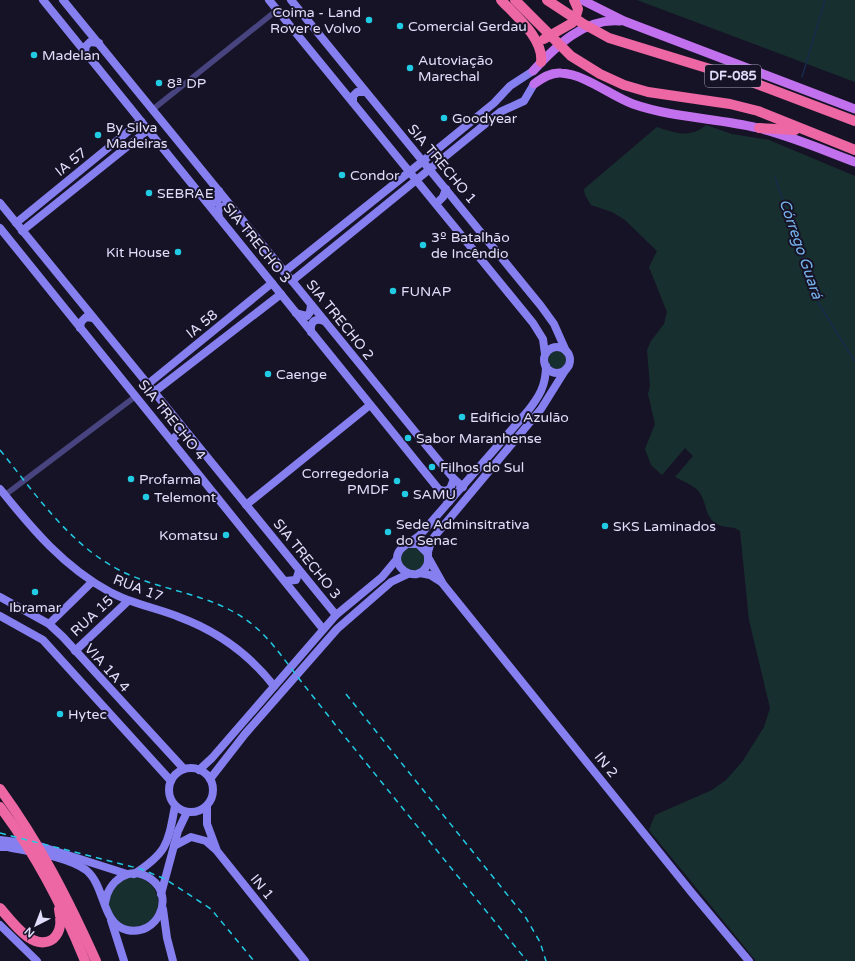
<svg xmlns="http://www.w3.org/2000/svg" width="855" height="961" viewBox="0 0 855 961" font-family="'Varela Round',sans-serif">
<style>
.green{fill:#17302f}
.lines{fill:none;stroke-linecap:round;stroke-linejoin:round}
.stream{stroke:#172b4b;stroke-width:1.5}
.street{stroke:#47447f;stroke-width:5.5}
.secondary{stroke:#857fef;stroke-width:8}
.primary{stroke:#c171ed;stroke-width:9}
.highway{stroke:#ec67a3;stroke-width:10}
.rail{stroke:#20cbe3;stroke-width:1.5;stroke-dasharray:6 5;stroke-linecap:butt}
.poi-dot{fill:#20cbe3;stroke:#171326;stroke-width:1.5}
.labels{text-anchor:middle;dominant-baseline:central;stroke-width:4;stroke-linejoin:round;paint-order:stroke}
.shield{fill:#171326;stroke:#a4a0bb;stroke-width:1}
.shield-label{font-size:13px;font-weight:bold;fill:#e1ddfb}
.poi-label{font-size:14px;fill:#e1ddfb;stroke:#171326;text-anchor:start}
.street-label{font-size:14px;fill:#e1ddfb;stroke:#171326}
.water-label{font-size:15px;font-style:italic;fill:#77b4ee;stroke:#171326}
</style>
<rect width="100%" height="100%" fill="#171326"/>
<g class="green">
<path d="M637 0H855V82Z"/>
<path d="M706 125 732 134 769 140 855 176V961H756L649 830 655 815 712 790 726 780 742 762 764 727 770 708 749 620 740 531C733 525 724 529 717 524 705 517 707 505 701 495 697 486 684 482 675 477L693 456 685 448 662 475 651 465 645 449 655 424 648 394 650 386 647 350 651 341 664 324 667 312 649 267 657 251 625 220 612 212 591 205 585 195 584 189 657 127C675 133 690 139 706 125Z"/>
<circle cx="557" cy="360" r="9"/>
<circle cx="413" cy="559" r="12"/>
<circle cx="133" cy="902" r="25"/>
</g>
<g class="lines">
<g class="stream">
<path d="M802 77 825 0"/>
<path d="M775 177 816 299 855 362"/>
</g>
<g class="street">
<path d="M152 110 277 10"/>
<path d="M5 495 136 396"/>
</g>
<g class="secondary">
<path d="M43 0 449 502"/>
<path d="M63 0 434 455 454 479 463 487"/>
<path d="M269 0 533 323 543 339 545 354"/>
<path d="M291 0 541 306 554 324 566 351"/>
<path d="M85 51 86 46 90 42 99 43"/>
<path d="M353 102V96L357 92H365"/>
<path d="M207 202 214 203 218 200 219 191"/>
<path d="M0 203 336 615"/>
<path d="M436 204 443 197 446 189"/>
<path d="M219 217 218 212 220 207 225 206 232 208"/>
<path d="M16 223 141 121"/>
<path d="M0 228 323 629"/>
<path d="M22 231 148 130"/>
<path d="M284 272 423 161 494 103 510 86 533 71"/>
<path d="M292 281 500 112 524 101 534 84"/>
<path d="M296 313 307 316 310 312 311 305"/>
<path d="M80 328 81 322 86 317 93 318"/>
<path d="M311 332C310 323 314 317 324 321"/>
<circle cx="557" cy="360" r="13"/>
<path d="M546 366C546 386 539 397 527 412L420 535C414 540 405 544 400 550 388 566 416 585 426 567 430 562 427 557 428 552 429 547 431 542 434 537L541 409 566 369"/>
<path d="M148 384 272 283"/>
<path d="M154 392 281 294"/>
<path d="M172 440 180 432 188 434"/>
<path d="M0 489C33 530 64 567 110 592 132 604 157 608 179 617 217 631 249 654 274 686"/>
<path d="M439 490 445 491 450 489 454 479"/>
<path d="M246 505 370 405"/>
<path d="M410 544H418L428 554"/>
<path d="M429 559 443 584 692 893 749 961"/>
<path d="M420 573 430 575 441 582"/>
<path d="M285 581 296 580 299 571"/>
<path d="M0 597 49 624 63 637 184 769"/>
<path d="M0 616 43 640 171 781"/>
<path d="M49 624 92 582"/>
<path d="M75 651 128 601"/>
<circle cx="191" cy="790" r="22"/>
<path d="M199 770 212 758 336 615 382 577 397 559"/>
<path d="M210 779 245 734 337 629 391 582 408 574"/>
<path d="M207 806V824L217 851 305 961"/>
<path d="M0 840 33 844 127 874"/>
<path d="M174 846 191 837 206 841 215 849"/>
<path d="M0 847H8C30 852 67 856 86 870 106 886 101 924 127 930 157 937 176 897 151 879 130 864 108 881 105 903"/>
<path d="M134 874C168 852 168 843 175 806"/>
<path d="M161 894 178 831 187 812"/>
<path d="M163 909 167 938 173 961"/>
<path d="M111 920 124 961"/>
<path d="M0 925 37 961"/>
</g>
<g class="primary">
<path d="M582 0 624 21 855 109"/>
<path d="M533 71C556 46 584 18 620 21"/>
<path d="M534 84C542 78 551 72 561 73 587 75 609 95 633 104 673 118 717 118 758 128 791 136 823 150 855 162"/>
</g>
<g class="highway">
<path d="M501 0C516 16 544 39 541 62"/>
<path d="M515 0 571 56 600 74 624 85 648 92 730 104 758 111 855 150"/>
<path d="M547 0 582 23 609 38 749 81 855 121"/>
<path d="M544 39 572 23 576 16 578 9 574 0"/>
<path d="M759 128 795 130"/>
<path d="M0 789C40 844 68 899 96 961"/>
<path d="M0 807C35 853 63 907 85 961"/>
<path d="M0 908C11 920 33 953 53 939 62 931 61 920 59 909"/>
</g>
<g class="rail">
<path d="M0 450C38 497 74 552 132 576 173 593 218 596 253 625 271 640 283 658 297 676 310 693 324 710 337 727 400 805 463 883 527 961"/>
<path d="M346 694 526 918 540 942 546 961"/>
<path d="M0 833 141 869 165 879 211 909 254 961"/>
</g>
</g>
<g class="poi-dot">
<circle cx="369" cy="20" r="4"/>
<circle cx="400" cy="26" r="4"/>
<circle cx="34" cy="55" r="4"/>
<circle cx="410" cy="68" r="4"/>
<circle cx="159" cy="83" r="4"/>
<circle cx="444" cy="118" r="4"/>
<circle cx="98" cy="135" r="4"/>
<circle cx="342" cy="175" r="4"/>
<circle cx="149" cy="193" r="4"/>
<circle cx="423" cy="245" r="4"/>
<circle cx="178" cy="252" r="4"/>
<circle cx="393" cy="291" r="4"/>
<circle cx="268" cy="374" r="4"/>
<circle cx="462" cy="417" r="4"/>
<circle cx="408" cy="438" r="4"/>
<circle cx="432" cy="467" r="4"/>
<circle cx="131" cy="479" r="4"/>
<circle cx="397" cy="481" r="4"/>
<circle cx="405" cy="494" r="4"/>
<circle cx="146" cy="497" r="4"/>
<circle cx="605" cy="526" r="4"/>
<circle cx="388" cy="532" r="4"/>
<circle cx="226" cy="535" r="4"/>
<circle cx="35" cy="592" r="4"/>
<circle cx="60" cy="714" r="4"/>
</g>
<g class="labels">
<rect class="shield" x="705" y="65" width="56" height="22" rx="3"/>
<g class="shield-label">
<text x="733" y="76">DF-085</text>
</g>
<g class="poi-label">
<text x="361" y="12" text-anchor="end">Coima - Land<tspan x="361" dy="16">Rover e Volvo</tspan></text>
<text x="408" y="26">Comercial Gerdau</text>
<text x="42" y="55">Madelan</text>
<text x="418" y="60">Autoviação<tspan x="418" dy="16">Marechal</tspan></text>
<text x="167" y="83">8ª DP</text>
<text x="452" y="118">Goodyear</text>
<text x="106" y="127">By Silva<tspan x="106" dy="16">Madeiras</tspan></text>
<text x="350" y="175">Condor</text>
<text x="157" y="193">SEBRAE</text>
<text x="431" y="237">3º Batalhão<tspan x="431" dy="16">de Incêndio</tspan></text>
<text x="170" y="252" text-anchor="end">Kit House</text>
<text x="401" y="291">FUNAP</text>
<text x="276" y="374">Caenge</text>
<text x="470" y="417">Edificio Azulão</text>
<text x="416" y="438">Sabor Maranhense</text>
<text x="440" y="467">Filhos do Sul</text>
<text x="389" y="473" text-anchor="end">Corregedoria<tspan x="389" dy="16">PMDF</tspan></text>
<text x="139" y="479">Profarma</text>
<text x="413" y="494">SAMU</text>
<text x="154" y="497">Telemont</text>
<text x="396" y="524">Sede Adminsitrativa<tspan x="396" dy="16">do Senac</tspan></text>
<text x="613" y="526">SKS Laminados</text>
<text x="218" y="535" text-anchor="end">Komatsu</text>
<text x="35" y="607" text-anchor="middle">Ibramar</text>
<text x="68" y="714">Hytec</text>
</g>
<g class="street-label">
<text transform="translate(71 162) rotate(-39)">IA 57</text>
<text transform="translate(442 164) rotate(50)">SIA TRECHO 1</text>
<text transform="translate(257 243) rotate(51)">SIA TRECHO 3</text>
<text transform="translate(340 320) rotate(51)">SIA TRECHO 2</text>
<text transform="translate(202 324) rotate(-39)">IA 58</text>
<text transform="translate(172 420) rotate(51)">SIA TRECHO 4</text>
<text transform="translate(307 559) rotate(51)">SIA TRECHO 3</text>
<text transform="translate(138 588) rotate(21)">RUA 17</text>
<text transform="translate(92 616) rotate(-43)">RUA 15</text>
<text transform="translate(107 668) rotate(48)">VIA 1A 4</text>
<text transform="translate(606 765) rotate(51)">IN 2</text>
<text transform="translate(262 887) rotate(51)">IN 1</text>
</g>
<g class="water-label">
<text transform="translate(801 249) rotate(71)">Córrego Guará</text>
</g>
</g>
<g transform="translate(36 925) rotate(222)" stroke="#171326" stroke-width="3" paint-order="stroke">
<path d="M0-3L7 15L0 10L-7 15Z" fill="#e1ddfb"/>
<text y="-6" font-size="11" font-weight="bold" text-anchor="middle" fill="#e1ddfb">N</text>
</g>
</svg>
